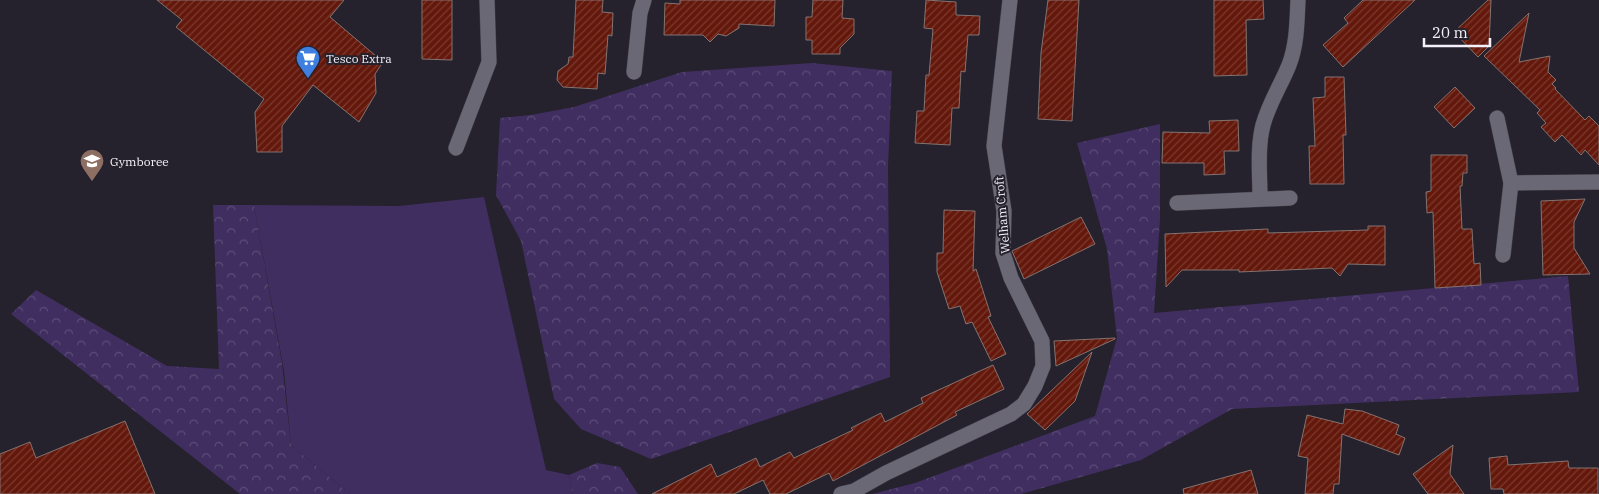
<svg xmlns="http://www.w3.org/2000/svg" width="1599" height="494" viewBox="0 0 1599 494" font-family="'IBM Plex Serif',serif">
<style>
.grass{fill:#402e60}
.forest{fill:url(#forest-crowns)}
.building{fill:url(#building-hatch);stroke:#847370}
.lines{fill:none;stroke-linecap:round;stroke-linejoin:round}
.minor-casing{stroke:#403e47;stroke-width:16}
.minor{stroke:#6b6875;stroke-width:15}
.labels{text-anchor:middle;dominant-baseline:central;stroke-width:4;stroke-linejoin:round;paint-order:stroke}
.poi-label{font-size:12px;fill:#f3f1f9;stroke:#25212d;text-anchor:start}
.street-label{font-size:12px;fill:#f3f1f9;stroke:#25212d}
</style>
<defs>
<pattern id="forest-crowns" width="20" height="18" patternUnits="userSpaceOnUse" patternTransform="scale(1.25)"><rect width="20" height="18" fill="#402e60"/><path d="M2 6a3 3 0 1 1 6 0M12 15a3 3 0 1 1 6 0" fill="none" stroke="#5c4d78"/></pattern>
<pattern id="building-hatch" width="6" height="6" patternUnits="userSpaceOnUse" patternTransform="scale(1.25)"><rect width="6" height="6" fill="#64180b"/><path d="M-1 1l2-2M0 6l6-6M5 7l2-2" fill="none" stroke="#7b3a2f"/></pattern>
</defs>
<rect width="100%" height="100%" fill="#25212d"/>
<path class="grass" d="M484 197 546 470 569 475 573 494H350L291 445 284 371 254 205 399 206Z"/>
<g class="forest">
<path d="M812 63 892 71 888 166 890 377 651 459 581 429 554 399 521 241 496 195 500 118 531 115 574 107 682 72Z"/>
<path d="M1160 124V219L1154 313 1568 276 1579 392 1232 409 1141 460 1021 494H872L915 483 1095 416 1117 338 1107 249 1077 143Z"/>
<path d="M213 205H254L282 363 291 445 350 494H240L11 314 36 290 167 366 219 369Z"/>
<path d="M597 463 620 467 638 494H573L569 475Z"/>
</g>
<g class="building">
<path d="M157 0H344L330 17 383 62 375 74 376 93 359 122 313 85 282 126V152H257L255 112 264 99 176 27 182 20Z"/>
<path d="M422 0H452V60L422 59Z"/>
<path d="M576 0H603L602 12 613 13 612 36 608 35 605 74 598 73 597 89 563 87 557 80 558 71 568 64 569 57H573Z"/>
<path d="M680 0H775L774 26 739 24V28L726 36 718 34 710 42 703 35H664L665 3 680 4Z"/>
<path d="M813 0H843L842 18 854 19V34L840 48V54H812V40H806V17H812Z"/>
<path d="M926 0 956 2V15L980 16 979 35H968L965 72 961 71 959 108H952L950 145 915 143 917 111H924L926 75H929L933 29 924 28Z"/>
<path d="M1048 0H1079L1072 121 1038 119 1041 53Z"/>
<path d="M1214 0H1263L1264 19 1246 20 1247 75 1214 76Z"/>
<path d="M1363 0H1415L1343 67 1323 45 1348 23 1344 18Z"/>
<path d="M1488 0H1491L1489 46 1478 57 1454 32Z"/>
<path d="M1529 13 1519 62 1550 56 1548 72 1556 80 1552 84 1556 88 1555 89 1585 120 1589 116 1599 126V165L1585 150 1581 155 1562 135 1555 142 1541 127 1546 123 1537 113 1540 110 1484 56Z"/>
<path d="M1325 77H1344L1346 135H1343L1344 184H1310L1309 146H1315L1313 98 1325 97Z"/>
<path d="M1455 87 1475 108 1454 128 1434 107Z"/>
<path d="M1238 120 1239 151H1224L1225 174 1204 175V163H1162L1163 132 1210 133 1209 121Z"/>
<path d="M1431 155H1467V173H1463L1462 186H1460L1462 229H1472L1474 264 1480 263 1481 285 1435 288 1433 212 1427 213 1426 192 1431 191Z"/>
<path d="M1585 199 1574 222V248L1590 274 1543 275 1541 201Z"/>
<path d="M944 210 975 211 973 271 976 269 991 316 988 317 1006 354 991 361 972 322 966 324 960 306 949 309 937 272V253H943Z"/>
<path d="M1081 217 1095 244 1024 279 1012 251Z"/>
<path d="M1368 226H1385V265L1348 264 1340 276 1332 268 1239 272V270H1182L1166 287 1165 234 1268 229V233L1368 230Z"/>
<path d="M1115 338V339L1056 366 1054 341Z"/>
<path d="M1092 352 1075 401 1045 430 1027 414Z"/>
<path d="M993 365 1004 389 955 412 957 415 833 481 829 473 786 494H770L763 480 734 494H652L711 464 717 477 756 458 760 467 790 452 794 458 853 430 851 428 881 413 885 422 923 403 921 398Z"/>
<path d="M1345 409 1362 411 1399 425 1396 434 1405 438 1399 455 1342 434 1339 484H1334L1333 494H1305L1308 458 1298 456 1307 415 1343 424Z"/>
<path d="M125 421 155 494H0V454L30 442 36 458Z"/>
<path d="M1453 445 1450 474 1464 494H1428L1413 474Z"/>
<path d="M1507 456 1508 465 1568 461 1569 468H1598V494H1504L1503 489H1491L1489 458Z"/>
<path d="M1251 470 1258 494H1184L1183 489Z"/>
</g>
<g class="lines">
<defs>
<g id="minor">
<path d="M634 72 640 13 644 0"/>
<path d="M1497 118 1511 183 1503 255"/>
<path d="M456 148 489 62 487 0"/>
<path d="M1511 183 1599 182"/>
<path d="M1260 198C1260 175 1257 148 1263 125 1269 103 1281 85 1289 65 1297 45 1297 21 1298 0"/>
<path d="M1177 203 1290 198"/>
<path d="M841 494 854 491 886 473 1011 414 1024 404 1035 386 1043 366 1042 341 1011 278 1003 253 1004 211 994 146 1010 0"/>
</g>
</defs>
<use href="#minor" class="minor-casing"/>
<use href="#minor" class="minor"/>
</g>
<defs>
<symbol id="supermarket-pin" viewBox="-11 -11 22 30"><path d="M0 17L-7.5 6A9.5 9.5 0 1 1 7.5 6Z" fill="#3f7fe0" stroke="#25212d"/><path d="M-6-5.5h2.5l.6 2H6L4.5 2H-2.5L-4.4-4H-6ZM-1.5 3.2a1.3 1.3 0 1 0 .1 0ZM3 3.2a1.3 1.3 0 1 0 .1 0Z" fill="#fff"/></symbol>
<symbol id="school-pin" viewBox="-11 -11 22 30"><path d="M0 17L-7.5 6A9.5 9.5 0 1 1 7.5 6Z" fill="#8d6e63" stroke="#25212d"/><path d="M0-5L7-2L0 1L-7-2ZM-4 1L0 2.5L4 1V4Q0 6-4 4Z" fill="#fff"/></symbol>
</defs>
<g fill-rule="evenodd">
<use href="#supermarket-pin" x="294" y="44" width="28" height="38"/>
<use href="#school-pin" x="78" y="147" width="28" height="38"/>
</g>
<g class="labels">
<g class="poi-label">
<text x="326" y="58">Tesco Extra</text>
<text x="110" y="161">Gymboree</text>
</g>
<g class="street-label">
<text transform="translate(1002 215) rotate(-95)">Welham Croft</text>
</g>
</g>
<path d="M1424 38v8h66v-8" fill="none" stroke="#f3f1f9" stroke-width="2.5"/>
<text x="1432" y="38" font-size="15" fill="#f3f1f9" stroke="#25212d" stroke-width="4" paint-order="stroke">20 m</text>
</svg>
